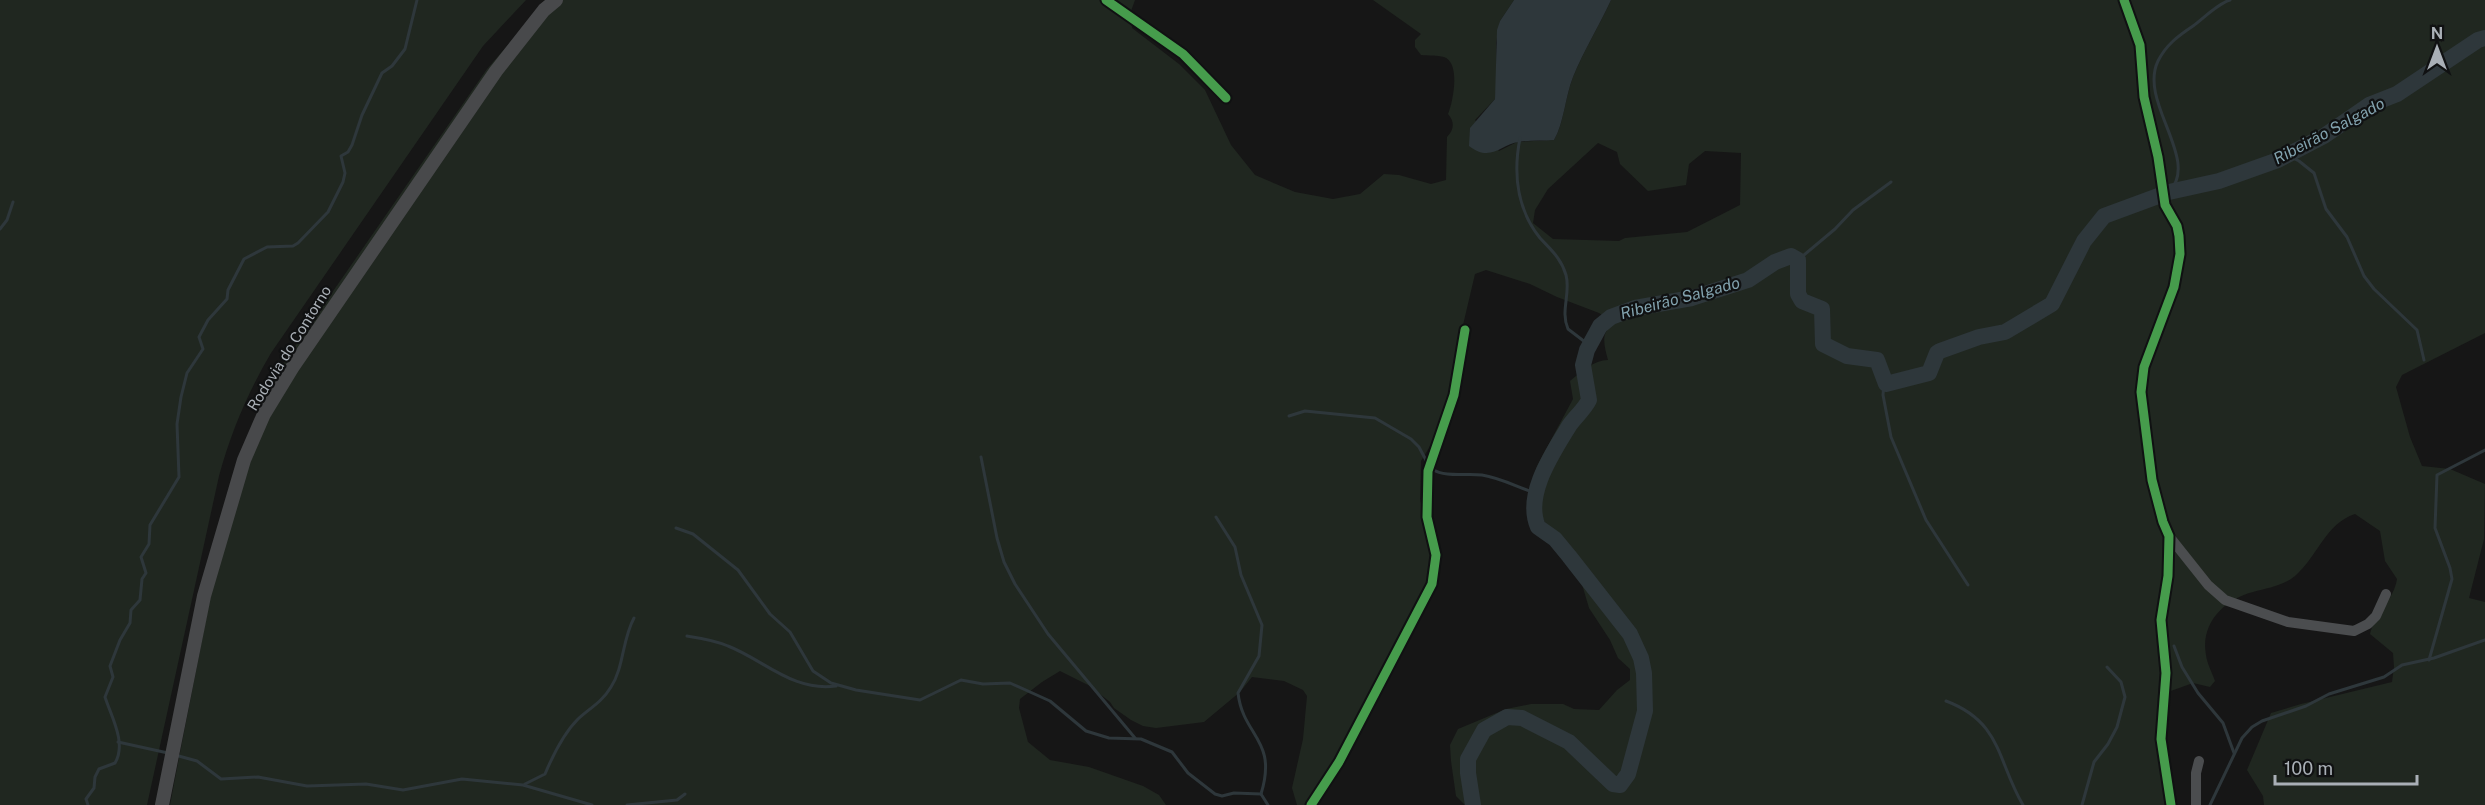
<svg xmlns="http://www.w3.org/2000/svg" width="2485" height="805" viewBox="0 0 2485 805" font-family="'Public Sans',sans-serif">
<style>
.green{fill:#202720;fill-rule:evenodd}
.water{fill:#2e373b}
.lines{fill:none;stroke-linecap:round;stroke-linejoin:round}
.stream{stroke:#2e373b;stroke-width:3}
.river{stroke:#2e373b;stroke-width:16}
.minor{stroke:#4b4d4f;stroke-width:10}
.major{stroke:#48494b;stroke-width:14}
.cycleway-casing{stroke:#101112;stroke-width:13}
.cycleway{stroke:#469c4c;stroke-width:9}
.labels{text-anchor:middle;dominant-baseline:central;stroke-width:4.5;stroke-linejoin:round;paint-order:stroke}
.street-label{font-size:15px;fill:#a9afb6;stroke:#101112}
.water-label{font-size:16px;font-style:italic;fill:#82a2ae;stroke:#101112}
</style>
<rect width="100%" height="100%" fill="#161616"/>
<g class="green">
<path d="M0 0H526L483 46 271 353C248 392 231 432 219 476L147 805H0Z"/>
<path d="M556 0H1135L1131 11 1132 28 1179 64 1205 90 1231 145 1255 175 1295 192 1333 199 1360 194 1384 174 1399 175 1431 184 1446 180 1447 137C1454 130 1455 122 1448 114 1453 102 1461 63 1444 57 1438 55 1428 56 1421 55L1415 47V40L1421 34 1373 0H1514L1500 21 1496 43 1497 83 1495 99 1475 120 1499 151 1517 142 1554 140C1564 123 1565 97 1573 77 1584 50 1599 26 1611 0H2485V333L2402 375 2396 387 2410 437 2422 466 2450 469 2485 484 2484 539 2469 598 2485 602V805H2264L2263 796 2247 770 2271 713 2301 704 2392 682 2394 667 2393 653 2370 634C2375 613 2394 600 2397 579L2385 561 2380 531 2355 514C2325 524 2318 556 2295 576 2283 586 2267 588 2253 592 2225 599 2200 623 2206 655 2207 664 2212 672 2215 681L2210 687 2193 683 2168 692 2164 726 2175 805H1465L1456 796 1451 761 1450 745 1458 729 1506 709 1531 704H1563L1574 709 1599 710 1617 690 1630 680V669L1618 658 1610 640 1589 608 1576 564 1544 521C1537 505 1544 497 1532 481L1537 466 1573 399 1570 381C1581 372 1594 360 1608 360 1604 345 1600 332 1614 323L1599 313 1557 297 1530 284 1486 270 1475 274 1463 325 1462 355 1446 401 1438 433 1421 461 1420 499 1432 557 1427 598 1394 662 1307 805H1297L1292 788 1303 739 1307 696 1303 690 1284 681 1252 677 1240 692 1204 722 1156 728 1143 726 1131 720 1114 708 1110 702 1090 686 1060 671 1042 682 1020 699 1019 708 1028 742 1050 760 1089 767 1143 786 1159 795 1166 805H170C183 736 197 668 210 599 227 515 239 437 284 362L487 69 520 31ZM1598 143 1617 152 1620 164 1648 191 1686 185 1689 164 1705 151 1741 153 1740 205 1687 232 1625 238 1619 241 1553 239 1533 223 1535 210 1548 189Z"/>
</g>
<path class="water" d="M1514 0H1611C1599 26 1584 50 1573 77 1565 97 1564 123 1554 140 1543 141 1530 140 1519 142 1501 144 1491 163 1469 146L1470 128 1495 99 1497 30 1500 21Z"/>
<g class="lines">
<g class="stream">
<path d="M1520 138C1513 174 1516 208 1540 238 1551 250 1561 258 1566 275 1571 293 1560 311 1568 329L1589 345"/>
<path d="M2287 155 2299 161 2314 173 2326 209 2347 237 2364 276 2374 289 2417 330 2424 360"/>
<path d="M2169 192C2201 160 2138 102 2158 61 2166 45 2178 36 2193 26 2204 18 2217 4 2230 0"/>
<path d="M0 229 7 220 13 202"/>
<path d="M1798 260 1835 229 1853 210 1891 182"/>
<path d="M1884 383 1883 395 1891 437 1926 520 1968 585"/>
<path d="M1289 416 1305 411 1375 418 1411 439 1419 447 1428 464"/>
<path d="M981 457 997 538 1004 562 1015 584 1048 634 1135 738"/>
<path d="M1432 469C1446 478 1465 473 1482 475 1501 478 1517 487 1535 493"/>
<path d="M1216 517 1235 547 1241 575 1262 625 1259 656 1238 693C1243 737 1278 739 1261 794"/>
<path d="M676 528 693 534 738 570 770 614 790 632 813 671 831 683 856 690 920 700 961 680 983 684 1010 683 1050 701 1086 731 1109 738 1141 739 1172 752 1188 773 1215 794 1222 796 1234 793 1261 794"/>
<path d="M687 636C700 638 715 640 728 646 764 660 793 692 836 686"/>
<path d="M2174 646 2182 667 2198 693 2223 723 2234 753"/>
<path d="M2429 660 2452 579 2450 568 2435 528 2437 475 2485 450"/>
<path d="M1946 701C2002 722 1997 761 2023 805"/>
<path d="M118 742 168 753"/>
<path d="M175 755 197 761 221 779 258 777 307 786 366 784 403 790 462 779 523 785 592 805"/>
<path d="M525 784 545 774C553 755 563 734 578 719 590 708 602 702 611 687 624 667 622 640 634 618"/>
<path d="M1261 794 1268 805"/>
<path d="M88 805 86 799 94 788 95 777 99 769 115 763C127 743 111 716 105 697L113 677 110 666 120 640 130 623 131 610 140 600 142 579 146 573 141 557 149 544 150 525 179 477 177 424 181 397 187 373 203 349 199 337 208 320 227 299 228 290 244 259 267 247 293 246 298 243 328 212 343 182 345 173 341 156 348 152 352 145 362 115 382 73 392 66 405 49 417 0"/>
<path d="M627 805 677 800 685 794"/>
<path d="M2082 805 2094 762 2108 744 2117 727 2125 697 2121 682 2107 667"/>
<path d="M2210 805 2242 738 2252 727 2262 721 2306 706 2329 694 2384 677 2402 665 2434 658 2485 640"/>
</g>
<path class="river" d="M1473 805 1468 773V759L1484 730 1507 717 1522 718 1569 742 1613 784 1620 785 1628 774 1645 711 1644 673 1641 658 1630 634 1569 556 1555 539 1538 527C1524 495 1552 454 1569 426 1575 417 1584 410 1589 400L1583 365 1587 350 1600 326 1611 317 1635 308 1692 298 1748 280 1775 262 1791 256 1798 260V294L1802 301 1822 309 1823 344 1847 356 1877 360 1886 384 1929 373 1937 353 1940 351 1979 337 2005 332 2052 304 2084 241 2104 216 2169 192 2219 181 2278 160 2324 136 2369 105 2397 94 2478 40 2485 38"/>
<g class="minor">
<path d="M1106 0 1183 54 1226 98"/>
<path d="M2124 0 2140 45 2144 97 2158 157 2165 205 2177 226 2179 236 2180 254 2174 287 2144 367 2141 392 2152 480 2163 522 2169 536 2168 576 2161 620 2166 673 2161 739 2171 805"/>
<path d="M2169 536 2208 585 2225 600 2288 622 2354 631 2368 624 2376 616 2386 594"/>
<path d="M1311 805 1339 762 1432 584 1436 555 1427 517 1428 471 1454 395 1465 330"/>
<path d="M2196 805V773L2199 761"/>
</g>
<path class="major" d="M162 805 204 596 244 460 264 414 292 368 496 71 544 10 556 0"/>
<defs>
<g id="cycleway">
<path d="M1106 0 1183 54 1226 98"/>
<path d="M2124 0 2140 45 2144 97 2158 157 2165 205 2177 226 2179 236 2180 254 2174 287 2144 367 2141 392 2152 480 2163 522 2169 536 2168 576 2161 620 2166 673 2161 739 2171 805"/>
<path d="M1311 805 1339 762 1432 584 1436 555 1427 517 1428 471 1454 395 1465 330"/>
</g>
</defs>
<use href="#cycleway" class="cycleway-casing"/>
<use href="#cycleway" class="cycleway"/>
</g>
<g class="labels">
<g class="street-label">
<text transform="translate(289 348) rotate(-58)">Rodovia do Contorno</text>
</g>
<g class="water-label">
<text transform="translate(2329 131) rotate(-28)">Ribeirão Salgado</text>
<text transform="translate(1680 298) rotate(-15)">Ribeirão Salgado</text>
</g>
</g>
<g transform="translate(2437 48)" stroke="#101112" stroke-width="4.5" paint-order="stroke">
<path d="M0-4.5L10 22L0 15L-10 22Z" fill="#a9afb6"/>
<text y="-9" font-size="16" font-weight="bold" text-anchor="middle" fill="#a9afb6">N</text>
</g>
<path d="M2275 775v9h142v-9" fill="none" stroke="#a9afb6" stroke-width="3"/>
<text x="2284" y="775" font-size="18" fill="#a9afb6" stroke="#101112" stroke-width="4.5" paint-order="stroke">100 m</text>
</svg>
